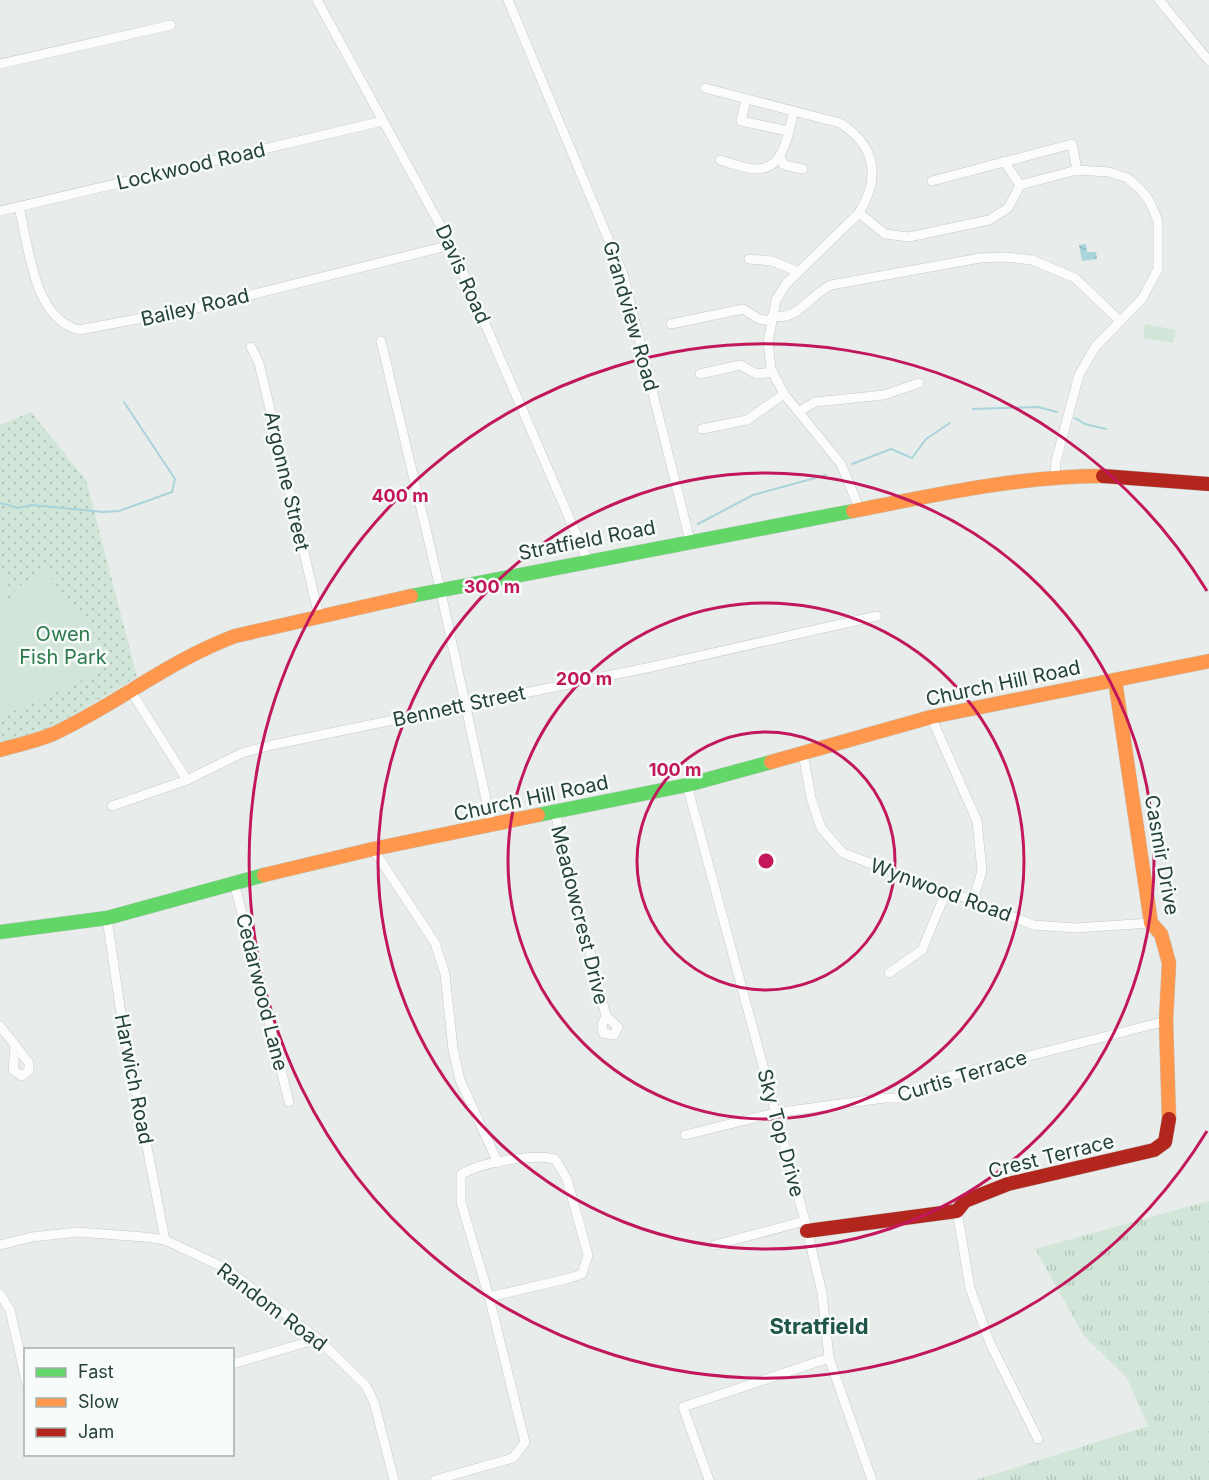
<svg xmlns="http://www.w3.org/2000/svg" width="1209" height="1480" viewBox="0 0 1209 1480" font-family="Inter,sans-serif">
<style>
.grass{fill:url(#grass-tufts)}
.park{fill:url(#park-dots)}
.garden{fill:#d1e6d8}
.water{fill:url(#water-ripples)}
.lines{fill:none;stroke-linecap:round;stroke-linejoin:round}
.stream{stroke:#a9d4db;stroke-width:2}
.street-casing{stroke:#c5cac8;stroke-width:10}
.fast-casing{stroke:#c3cbc8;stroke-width:15}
.slow-casing{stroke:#c3cbc8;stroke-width:15}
.jam-casing{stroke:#c3cbc8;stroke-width:15}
.street{stroke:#fcfcfc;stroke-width:9}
.fast{stroke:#63d668;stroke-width:14}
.slow{stroke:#ff974d;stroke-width:14}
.jam{stroke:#b3261e;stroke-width:14}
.ring{fill:none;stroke:#c2185b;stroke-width:3}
.labels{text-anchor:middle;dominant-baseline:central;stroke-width:5;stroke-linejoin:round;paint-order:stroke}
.street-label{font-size:20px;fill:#24423a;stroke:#f7fbf9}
.park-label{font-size:20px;fill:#2d7a4b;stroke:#f7fbf9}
.quarter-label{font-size:22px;font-weight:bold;fill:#1f5548;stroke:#f7fbf9}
.centre{fill:#c2185b;stroke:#f7fbf9;stroke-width:3}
.ring-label{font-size:18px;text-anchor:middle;font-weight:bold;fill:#c2185b;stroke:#f7fbf9;stroke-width:5;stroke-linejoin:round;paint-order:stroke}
</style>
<defs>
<pattern id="grass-tufts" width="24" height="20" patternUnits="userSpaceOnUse" patternTransform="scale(1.5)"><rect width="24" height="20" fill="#d1e6d8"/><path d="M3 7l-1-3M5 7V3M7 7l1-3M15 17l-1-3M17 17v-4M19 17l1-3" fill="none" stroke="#b3c6ba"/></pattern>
<pattern id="park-dots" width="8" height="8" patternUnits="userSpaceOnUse" patternTransform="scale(1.5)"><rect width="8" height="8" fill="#d1e6d8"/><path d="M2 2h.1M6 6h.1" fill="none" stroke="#b3c6ba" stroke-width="1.8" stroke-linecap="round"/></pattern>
<pattern id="water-ripples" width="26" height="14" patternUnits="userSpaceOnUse" patternTransform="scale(1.5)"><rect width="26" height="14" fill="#a9d4db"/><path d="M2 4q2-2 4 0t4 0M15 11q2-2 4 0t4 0" fill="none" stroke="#91b7bd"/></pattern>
</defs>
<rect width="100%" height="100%" fill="#e8edeb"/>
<path class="grass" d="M1209 1201V1480H976L1148 1426 1127 1378 1084 1336 1035 1249Z"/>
<path class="park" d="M31 412 86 480 137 677 50 729 0 744V425Z"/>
<g class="garden">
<path d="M1145 324 1176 330 1173 343 1143 338Z"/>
<path d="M0 568C8 578 9 596 4 607L15 590 43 568 108 652 103 671 0 717Z"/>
</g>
<path class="water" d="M1086 244 1087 252H1096L1097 259 1082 261 1079 245Z"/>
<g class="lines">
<g class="stream">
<path d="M973 409 1038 407 1057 412"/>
<path d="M1075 418 1085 424 1106 429"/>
<path d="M852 464 891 449 912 458 926 439 950 423"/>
<path d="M0 503 18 508 32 505 103 512 119 511 172 492 175 479 124 402"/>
<path d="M698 524 753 495 826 475"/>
</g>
<defs>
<g id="street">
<path d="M317 0 451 245 587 559"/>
<path d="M508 0 623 274 690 541"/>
<path d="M1159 0 1209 61"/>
<path d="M0 64 171 25"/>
<path d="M705 88 840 123C876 146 881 177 859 213L786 284 776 300 768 342 771 369 784 394 841 464 860 510"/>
<path d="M746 99 741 121 788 131"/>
<path d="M780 158 784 165 803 169"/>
<path d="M720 160C731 163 745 169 756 169 785 170 788 132 794 111"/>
<path d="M1004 161 1020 185"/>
<path d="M932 181 1072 144 1077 170"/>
<path d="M19 207C29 247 33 318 79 330L206 306 451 245"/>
<path d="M0 211 383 121"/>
<path d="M859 213 885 234 909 237 989 220 1008 208 1020 185 1077 170 1109 172 1127 178 1139 188 1149 200 1158 221V269L1142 299 1095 347 1079 375 1056 461 1055 478"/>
<path d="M749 259 772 261 796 271"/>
<path d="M772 316C798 322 809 295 831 285L980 258 1006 257 1032 260 1075 278 1120 321"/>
<path d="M671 324 743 309 759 319 770 321"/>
<path d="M381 341 440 588 492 827"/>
<path d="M251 347 259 363 319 616"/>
<path d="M700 374 740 365 757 374 773 372"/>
<path d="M800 411 815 402 884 395 919 383"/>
<path d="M702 429 747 420 784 394"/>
<path d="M129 688 187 780"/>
<path d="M931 717 977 821 982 871 973 900"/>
<path d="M803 753 811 798 821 828 843 853 946 892 973 900 1033 925 1075 928 1151 923"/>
<path d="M687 785 805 1221 822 1293 829 1358 872 1480"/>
<path d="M112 806 187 780 242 753 272 745 651 667 877 616"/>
<path d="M555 813 606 1016 618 1027 614 1035 603 1033 602 1025 606 1016"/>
<path d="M373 849 435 943 445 974 453 1049 460 1080 498 1163"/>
<path d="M234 882 289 1102"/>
<path d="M107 918 120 1007 165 1240"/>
<path d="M889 973 922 950 946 892"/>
<path d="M0 1026 29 1063V1070L22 1076 13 1070 15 1048"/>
<path d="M685 1135 775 1113 884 1098H903L935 1080 1166 1021"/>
<path d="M957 1211 970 1288 990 1343 1038 1439"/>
<path d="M0 1245 32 1237 78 1232 144 1237 165 1240 227 1269 318 1339 366 1386 374 1402 394 1480"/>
<path d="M715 1245 805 1221"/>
<path d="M0 1294 10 1310 26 1381"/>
<path d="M232 1364 318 1339"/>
<path d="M435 1480 513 1458 525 1442 489 1297 461 1202V1175C479 1162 533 1154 555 1159L567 1179 588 1255 582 1274 570 1278 489 1297"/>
<path d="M709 1480 683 1407 829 1358"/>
</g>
<g id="fast">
<path d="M411 596 853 511"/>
<path d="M538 815 687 785 771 762"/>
<path d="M0 932 107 918 264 875"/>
</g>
<g id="slow">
<path d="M853 511C935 495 1019 476 1103 476"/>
<path d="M1115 680 1151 923 1161 934 1169 963 1166 1021 1169 1119"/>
<path d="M0 750C18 745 36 741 53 734 116 705 168 661 235 636L411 596"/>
<path d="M771 762 931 717 1209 661"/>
<path d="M264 875 373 849 538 815"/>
</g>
<g id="jam">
<path d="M1103 476 1209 484"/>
<path d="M807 1231 957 1211 965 1201 1008 1184 1154 1150 1165 1142 1169 1119"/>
</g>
</defs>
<use href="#street" class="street-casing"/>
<use href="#fast" class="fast-casing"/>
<use href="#slow" class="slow-casing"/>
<use href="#jam" class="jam-casing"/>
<use href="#street" class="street"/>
<use href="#fast" class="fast"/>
<use href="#slow" class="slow"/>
<use href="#jam" class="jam"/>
</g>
<g class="ring">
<circle cx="766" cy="861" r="129"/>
<circle cx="766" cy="861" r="258"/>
<circle cx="766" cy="861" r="388"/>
<path d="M1207 1131A517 517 0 1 1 1207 591"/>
</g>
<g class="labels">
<g class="street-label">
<text transform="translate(191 166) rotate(-13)">Lockwood Road</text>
<text transform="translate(463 274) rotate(66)">Davis Road</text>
<text transform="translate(195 307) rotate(-13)">Bailey Road</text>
<text transform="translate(631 316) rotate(74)">Grandview Road</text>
<text transform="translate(287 481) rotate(77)">Argonne Street</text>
<text transform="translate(587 540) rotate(-11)">Stratfield Road</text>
<text transform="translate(1003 683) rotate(-12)">Church Hill Road</text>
<text transform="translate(459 706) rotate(-12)">Bennett Street</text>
<text transform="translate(531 798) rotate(-12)">Church Hill Road</text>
<text transform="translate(1162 855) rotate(80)">Casmir Drive</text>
<text transform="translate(941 890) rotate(20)">Wynwood Road</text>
<text transform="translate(580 915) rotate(76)">Meadowcrest Drive</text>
<text transform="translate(262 992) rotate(76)">Cedarwood Lane</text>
<text transform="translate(962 1076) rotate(-17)">Curtis Terrace</text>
<text transform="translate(134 1079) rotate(79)">Harwich Road</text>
<text transform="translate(781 1133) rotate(75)">Sky Top Drive</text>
<text transform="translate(1051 1156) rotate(-14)">Crest Terrace</text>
<text transform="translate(272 1307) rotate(37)">Random Road</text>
</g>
<g class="park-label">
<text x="63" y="634">Owen<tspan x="63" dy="23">Fish Park</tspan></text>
</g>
<g class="quarter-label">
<text x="819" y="1326">Stratfield</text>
</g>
</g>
<circle cx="766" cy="861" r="9" class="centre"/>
<g class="ring-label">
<text x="400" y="502">400 m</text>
<text x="492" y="593">300 m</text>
<text x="584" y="685">200 m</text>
<text x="675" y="776">100 m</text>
</g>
<rect x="24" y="1348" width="210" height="108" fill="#f7fbf9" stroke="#a3b1ad" stroke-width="1.5"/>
<rect x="36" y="1368" width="30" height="9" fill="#63d668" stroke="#a3b1ad" stroke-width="1.5"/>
<text x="78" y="1378" font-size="18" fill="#24423a">Fast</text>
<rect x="36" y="1398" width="30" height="9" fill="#ff974d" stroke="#a3b1ad" stroke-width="1.5"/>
<text x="78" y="1408" font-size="18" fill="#24423a">Slow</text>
<rect x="36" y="1428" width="30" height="9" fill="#b3261e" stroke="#a3b1ad" stroke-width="1.5"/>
<text x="78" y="1438" font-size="18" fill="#24423a">Jam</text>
</svg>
